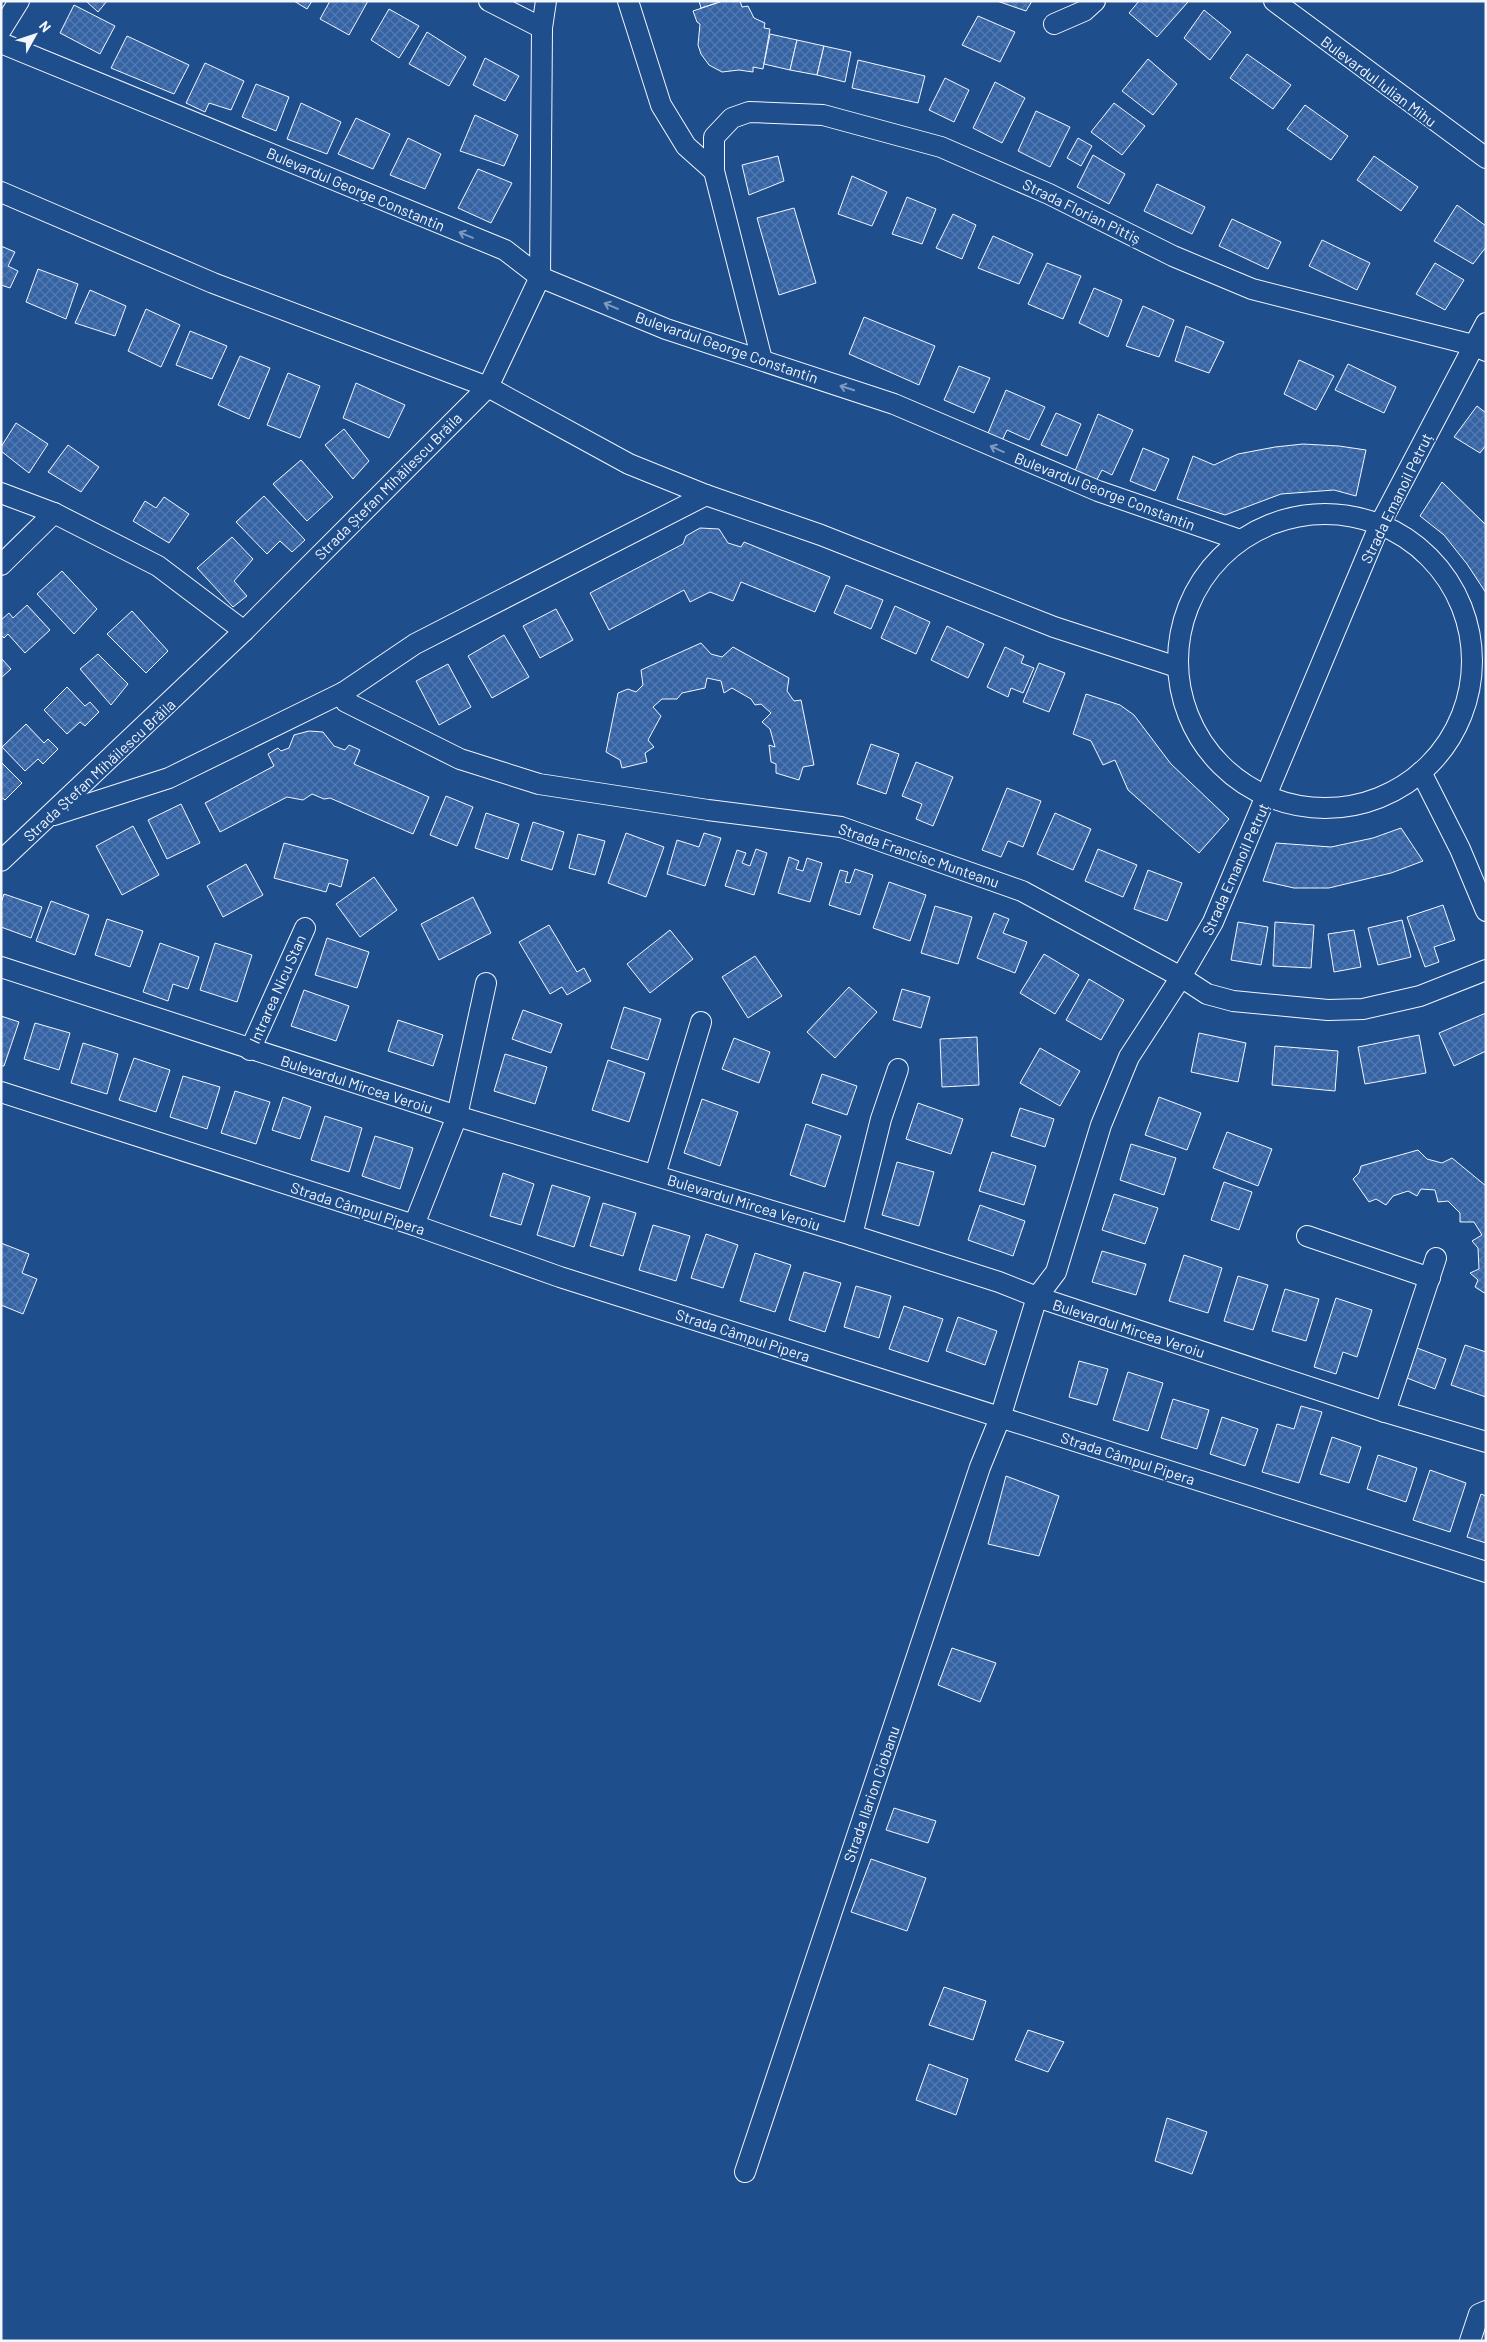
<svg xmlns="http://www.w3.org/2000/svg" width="1487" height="2342" viewBox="0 0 1487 2342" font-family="Barlow,sans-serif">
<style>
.building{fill:url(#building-cross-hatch);stroke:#f2f6ff}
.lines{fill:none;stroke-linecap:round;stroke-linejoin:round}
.minor-casing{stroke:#f2f6ff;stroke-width:22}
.minor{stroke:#1f4e8c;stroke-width:20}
.oneway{stroke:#7e9ac0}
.labels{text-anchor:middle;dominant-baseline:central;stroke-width:4;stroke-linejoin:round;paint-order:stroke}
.street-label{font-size:15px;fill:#f2f6ff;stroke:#1f4e8c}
</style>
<defs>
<pattern id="building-cross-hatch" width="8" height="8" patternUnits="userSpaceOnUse" patternTransform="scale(1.25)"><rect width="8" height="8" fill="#3563a3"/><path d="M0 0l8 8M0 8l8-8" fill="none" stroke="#537ab1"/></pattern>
</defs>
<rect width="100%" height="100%" fill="#1f4e8c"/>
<g class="building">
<path d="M86 1H107L98 12Z"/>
<path d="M294 1H312L307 9Z"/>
<path d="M330 1H368L349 35 320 19Z"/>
<path d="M699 1H723L701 8Z"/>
<path d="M723 1H740L742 7 748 6 754 18 765 23 764 28 770 29 763 69 753 67V72L739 70 722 72 709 65 701 54 698 45 700 24 697 22 693 11Z"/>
<path d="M997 1H1032L1026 11Z"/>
<path d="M1139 1H1187L1188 2 1157 37 1129 13Z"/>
<path d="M74 5 115 26 100 54 60 33Z"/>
<path d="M389 9 419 26 399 58 371 40Z"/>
<path d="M1204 10 1231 32 1210 60 1184 38Z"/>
<path d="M978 16 1015 32 1000 62 962 45Z"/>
<path d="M427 32 466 57 449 86 409 64Z"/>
<path d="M770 34 797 40 790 70 764 64Z"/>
<path d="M127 36 189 65 174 94 111 68Z"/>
<path d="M797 40 824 46 817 75 790 70Z"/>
<path d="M824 46 851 52 845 82 817 75Z"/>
<path d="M1247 54 1291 85 1273 109 1230 78Z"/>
<path d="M485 58 519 76 505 101 473 85Z"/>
<path d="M1148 59 1177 84 1153 115 1122 91Z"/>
<path d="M858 60 925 76 918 103 852 88Z"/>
<path d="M205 63 244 81 231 110 209 103 205 112 186 103Z"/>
<path d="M945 78 969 90 954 122 929 110Z"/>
<path d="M995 82 1025 98 1002 143 973 128Z"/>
<path d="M256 84 289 97 276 131 242 117Z"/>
<path d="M301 103 341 122 327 154 287 139Z"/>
<path d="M1114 103 1145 126 1122 155 1091 132Z"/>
<path d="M1305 105 1348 136 1331 160 1287 129Z"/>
<path d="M1036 111 1070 127 1050 167 1018 151Z"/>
<path d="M475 115 518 135 504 166 460 151Z"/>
<path d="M356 118 390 134 373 169 338 154Z"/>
<path d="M408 138 441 154 425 189 390 175Z"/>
<path d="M1078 138 1092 146 1081 166 1067 158Z"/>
<path d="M1093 155 1125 174 1109 204 1077 187Z"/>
<path d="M778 156 784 181 749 195 742 165Z"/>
<path d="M1374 156 1418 187 1401 211 1357 180Z"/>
<path d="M478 169 512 183 491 223 458 208Z"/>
<path d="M852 176 887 192 872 226 838 214Z"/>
<path d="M1157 184 1205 207 1192 234 1144 211Z"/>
<path d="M907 197 936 209 922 244 892 234Z"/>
<path d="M1457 205 1486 226V247L1473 264 1434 241Z"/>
<path d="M794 208 816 283 779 295 757 218Z"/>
<path d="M953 214 976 225 962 259 936 248Z"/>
<path d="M1232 219 1281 242 1268 269 1219 246Z"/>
<path d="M993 236 1033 254 1019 284 978 268Z"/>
<path d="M1322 240 1370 263 1357 290 1309 266Z"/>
<path d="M1 246 15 252 8 266 18 271 10 288 1 285Z"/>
<path d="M1047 263 1081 276 1063 319 1028 304Z"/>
<path d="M1435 263 1464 280 1445 310 1416 294Z"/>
<path d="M38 269 78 284 66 319 26 302Z"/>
<path d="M1094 288 1122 300 1108 337 1079 323Z"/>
<path d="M90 290 126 306 115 336 75 323Z"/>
<path d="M1143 306 1174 320 1159 357 1126 346Z"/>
<path d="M146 309 180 325 161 367 128 351Z"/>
<path d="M864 317 935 346 919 385 849 354Z"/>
<path d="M1186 326 1224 342 1209 373 1175 361Z"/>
<path d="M190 331 227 346 212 379 176 365Z"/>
<path d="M240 356 270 368 249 419 218 405Z"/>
<path d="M1299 360 1334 376 1316 410 1284 394Z"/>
<path d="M1348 364 1396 387 1384 413 1335 390Z"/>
<path d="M959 366 990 378 974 413 944 400Z"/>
<path d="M288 373 320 386 300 438 267 425Z"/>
<path d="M356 383 405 405 389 438 343 418Z"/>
<path d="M1006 390 1045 407 1029 440 1007 430 1002 441 988 433Z"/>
<path d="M1477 406 1486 413V445L1480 453 1454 437Z"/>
<path d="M1056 413 1081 424 1067 456 1041 445Z"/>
<path d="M1098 414 1133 430 1112 475 1102 470 1094 485 1073 476Z"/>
<path d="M16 423 48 444 29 473 1 451V447Z"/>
<path d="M344 429 369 461 353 479 325 445Z"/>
<path d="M1303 444 1339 446 1366 450 1356 496 1334 490 1281 494 1225 515 1177 499 1193 456 1214 465 1238 454 1275 447Z"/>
<path d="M68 445 99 467 81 492 48 472Z"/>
<path d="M1143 448 1169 459 1155 491 1130 481Z"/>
<path d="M301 460 333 497 307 521 273 484Z"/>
<path d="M1442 482 1486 525V593L1467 564 1444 535 1420 516Z"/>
<path d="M264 496 305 540 292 552 280 541 267 554 236 522Z"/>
<path d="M164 497 189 514 169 543 133 521 145 501 156 508Z"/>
<path d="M700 528 719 529 728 543 741 547 744 542 830 577 815 612 741 582 733 601 710 592 690 602 684 590 609 630 590 593 683 544 686 536Z"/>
<path d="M232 537 253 559 234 581 247 596 233 607 197 568Z"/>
<path d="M62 571 97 609 74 634 37 594Z"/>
<path d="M846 585 883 600 871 629 834 613Z"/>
<path d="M27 605 50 630 25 653 8 634 4 638 1 635V620L9 613 13 618Z"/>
<path d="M895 606 930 622 916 654 881 638Z"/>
<path d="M556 609 573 640 540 658 523 626Z"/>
<path d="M132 611 168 651 146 673 107 634Z"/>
<path d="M947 626 984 644 968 678 931 660Z"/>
<path d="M504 635 529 677 492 698 468 656Z"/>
<path d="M701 643 711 654 722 657 733 647 789 678 787 691 794 701 801 700 814 765 803 767 799 780 776 773V764L771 762 769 745 775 747 770 729 762 722 771 713 761 704 755 705 751 699 732 688 724 693 721 681 707 678 705 688 682 693 677 699H662L653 707 661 716 648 740 654 747 645 753 647 762 622 768 620 760 606 752 618 693 628 689 636 692 643 685 641 670Z"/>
<path d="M1005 647 1024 656 1021 663 1034 668 1023 693 1011 688 1008 697 987 687Z"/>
<path d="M98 654 128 684 111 705 80 669Z"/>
<path d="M1 658 11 669 1 678Z"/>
<path d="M1039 663 1065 673 1049 712 1023 702Z"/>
<path d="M448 664 471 707 439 725 416 681Z"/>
<path d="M67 687 85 706 90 702 99 712 85 726 80 722 67 734 44 710Z"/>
<path d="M1086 694 1120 705 1134 715 1171 764 1229 819 1199 853 1128 790 1115 760 1103 765 1091 741 1073 734Z"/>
<path d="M26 724 44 743 48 739 58 749 43 764 38 759 25 771 2 747Z"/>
<path d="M309 731 323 732 334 746 345 750 349 745 360 750 354 764 429 797 413 834 330 798 324 799 312 794 303 800 287 797 220 832 205 803 274 766 268 754 278 748 281 751 289 748 294 735Z"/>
<path d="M871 744 899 754 886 794 857 784Z"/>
<path d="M1 762 22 783 5 800 1 797Z"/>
<path d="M916 762 953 777 933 826 916 819 922 804 902 796Z"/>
<path d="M1007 788 1041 801 1023 847 1008 841 1001 857 982 850Z"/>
<path d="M446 796 473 807 457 846 430 835Z"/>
<path d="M181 804 200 843 167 859 148 820Z"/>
<path d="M486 813 519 824 508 859 475 848Z"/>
<path d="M1055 813 1091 829 1073 870 1037 854Z"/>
<path d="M533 822 564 832 552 870 521 860Z"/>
<path d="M133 826 159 875 122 895 96 846Z"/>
<path d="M1401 828 1423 861 1391 873 1329 888H1294L1263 881 1276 843 1331 847 1373 838Z"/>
<path d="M626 833 664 847 646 897 608 883Z"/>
<path d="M704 833 721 838 705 886 667 874 677 840 699 847Z"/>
<path d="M578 834 605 841 595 875 569 868Z"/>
<path d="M284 843 348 860 341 887 329 883 326 892 274 878Z"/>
<path d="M756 849 767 853 754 895 725 886 737 850 746 853 742 863 750 866Z"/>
<path d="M1098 849 1137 865 1123 897 1085 881Z"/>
<path d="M789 857 799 861 796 869 803 871 807 858 822 863 810 902 778 893Z"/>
<path d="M246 864 263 895 223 917 207 886Z"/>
<path d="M855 869 873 875 860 915 829 905 840 870 848 872 845 882 850 883Z"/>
<path d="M1148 870 1182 883 1167 921 1134 909Z"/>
<path d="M374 877 397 910 360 937 336 904Z"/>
<path d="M889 882 926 895 910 941 873 928Z"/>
<path d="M4 894 42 907 31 938 1 927V903Z"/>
<path d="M473 897 491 933 439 960 421 924Z"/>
<path d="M51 901 89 915 75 955 36 941Z"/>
<path d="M1443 905 1455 940 1434 947 1439 962 1425 967 1407 917Z"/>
<path d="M935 906 972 917 958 964 921 953Z"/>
<path d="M994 913 1009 919 1003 933 1027 942 1015 973 977 958Z"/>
<path d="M107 919 143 931 130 967 95 955Z"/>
<path d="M1402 920 1411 957 1378 965 1368 928Z"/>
<path d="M1238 922 1268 927 1261 965 1231 960Z"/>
<path d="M1275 922 1314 925 1311 968 1273 966Z"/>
<path d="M549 925 577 972 584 968 591 981 567 995 562 987 550 994 519 942Z"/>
<path d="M670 930 693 959 650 993 627 964Z"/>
<path d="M1354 930 1361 967 1334 972 1328 934Z"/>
<path d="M327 938 369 952 357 988 315 975Z"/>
<path d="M160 943 199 957 188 989 173 984 168 1001 143 992Z"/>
<path d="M215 943 252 955 237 1002 200 990Z"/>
<path d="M1044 954 1079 975 1055 1014 1020 993Z"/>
<path d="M755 956 782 996 748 1018 722 977Z"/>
<path d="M1089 979 1124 1000 1101 1040 1066 1020Z"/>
<path d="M849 987 877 1012 835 1058 807 1032Z"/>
<path d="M902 989 930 997 921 1028 893 1020Z"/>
<path d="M304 990 349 1006 336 1041 291 1026Z"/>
<path d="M624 1007 661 1019 648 1060 611 1048Z"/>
<path d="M523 1010 562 1024 551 1053 512 1039Z"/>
<path d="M1486 1013V1051L1454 1066 1439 1033Z"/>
<path d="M1 1016 19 1022 4 1066H1Z"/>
<path d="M398 1020 443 1035 433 1066 388 1051Z"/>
<path d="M35 1023 70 1033 59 1070 24 1059Z"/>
<path d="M1199 1033 1246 1043 1238 1082 1191 1072Z"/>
<path d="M1419 1035 1426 1073 1365 1084 1358 1047Z"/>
<path d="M977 1037 979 1085 942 1087 940 1039Z"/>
<path d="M734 1038 770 1052 759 1083 722 1069Z"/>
<path d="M83 1043 118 1054 107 1094 71 1083Z"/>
<path d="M1275 1046 1338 1051 1335 1091 1272 1085Z"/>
<path d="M1040 1048 1080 1071 1060 1106 1020 1083Z"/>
<path d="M505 1054 547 1067 535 1104 494 1091Z"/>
<path d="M134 1058 170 1070 156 1112 119 1100Z"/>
<path d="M608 1060 645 1073 629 1122 592 1110Z"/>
<path d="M822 1074 857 1086 847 1115 812 1103Z"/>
<path d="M183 1076 220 1087 207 1129 170 1117Z"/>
<path d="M235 1091 270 1102 256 1144 221 1133Z"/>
<path d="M283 1097 311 1107 300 1139 272 1130Z"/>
<path d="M1159 1097 1201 1113 1187 1150 1145 1135Z"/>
<path d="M702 1099 738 1112 720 1166 684 1153Z"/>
<path d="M918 1103 963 1119 951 1154 906 1139Z"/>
<path d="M1020 1108 1054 1119 1045 1147 1011 1136Z"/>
<path d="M325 1116 362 1128 349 1172 311 1160Z"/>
<path d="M806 1124 841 1136 825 1187 790 1175Z"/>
<path d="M1227 1132 1272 1149 1258 1186 1213 1168Z"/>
<path d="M375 1136 413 1148 400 1189 362 1176Z"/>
<path d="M1131 1144 1176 1158 1164 1195 1120 1180Z"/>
<path d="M1418 1150 1427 1159 1442 1163 1452 1158 1486 1186V1294L1475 1287 1478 1280 1470 1273 1479 1269 1478 1248 1472 1241 1482 1235 1474 1222H1460V1213L1448 1201 1438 1202 1435 1190 1421 1189 1417 1196 1408 1191 1393 1196 1386 1205 1376 1199 1369 1202 1353 1179 1359 1173 1361 1166Z"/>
<path d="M992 1152 1036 1166 1024 1205 979 1191Z"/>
<path d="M897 1162 934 1172 919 1226 882 1215Z"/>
<path d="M503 1173 534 1184 521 1225 490 1216Z"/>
<path d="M1224 1182 1252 1192 1239 1230 1211 1220Z"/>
<path d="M552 1185 590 1197 574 1247 537 1235Z"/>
<path d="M1114 1194 1158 1208 1145 1244 1102 1230Z"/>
<path d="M603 1203 636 1213 623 1256 590 1246Z"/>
<path d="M980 1205 1025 1221 1013 1256 968 1240Z"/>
<path d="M653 1225 690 1236 676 1281 639 1270Z"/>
<path d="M706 1234 738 1245 723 1288 691 1278Z"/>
<path d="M1 1243 29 1254 22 1273 37 1279 23 1314 1 1305Z"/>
<path d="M1102 1251 1146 1264 1136 1295 1092 1282Z"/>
<path d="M755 1253 791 1265 775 1312 740 1301Z"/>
<path d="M1184 1255 1222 1268 1208 1313 1169 1301Z"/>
<path d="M804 1272 841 1283 825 1332 789 1320Z"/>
<path d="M1238 1276 1268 1285 1253 1330 1224 1321Z"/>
<path d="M856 1286 891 1296 879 1338 844 1327Z"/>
<path d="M1285 1289 1319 1299 1306 1341 1272 1331Z"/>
<path d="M1336 1298 1372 1310 1357 1357 1343 1352 1336 1374 1314 1367Z"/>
<path d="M904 1306 943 1319 928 1362 889 1349Z"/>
<path d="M958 1317 997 1331 985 1365 946 1351Z"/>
<path d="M1465 1345 1486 1352V1397L1451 1385Z"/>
<path d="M1417 1348 1446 1359 1435 1389 1407 1378Z"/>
<path d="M1079 1361 1108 1369 1097 1405 1069 1397Z"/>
<path d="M1128 1372 1163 1383 1148 1431 1113 1420Z"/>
<path d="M1173 1399 1209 1410 1197 1449 1161 1438Z"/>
<path d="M1301 1406 1322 1412 1299 1483 1262 1472 1277 1424 1294 1429Z"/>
<path d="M1222 1417 1258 1429 1245 1466 1210 1454Z"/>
<path d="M1332 1437 1361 1447 1349 1483 1320 1474Z"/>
<path d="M1378 1455 1417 1468 1406 1502 1367 1489Z"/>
<path d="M1430 1470 1466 1483 1450 1532 1413 1520Z"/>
<path d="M1006 1476 1059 1496 1039 1556 988 1544Z"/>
<path d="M1481 1494 1486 1496V1543L1467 1537Z"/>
<path d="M952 1648 996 1663 980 1702 938 1685Z"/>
<path d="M894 1808 936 1821 928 1843 886 1830Z"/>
<path d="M871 1859 926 1878 907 1931 851 1912Z"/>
<path d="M944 1987 986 2001 973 2040 929 2025Z"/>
<path d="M1028 2030 1064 2042 1048 2072 1015 2060Z"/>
<path d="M929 2064 968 2079 956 2115 916 2100Z"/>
<path d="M1167 2118 1207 2132 1192 2174 1155 2161Z"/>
</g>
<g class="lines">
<defs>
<g id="minor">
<path d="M489 1 542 28"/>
<path d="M628 1 661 105 686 146 714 171 762 360"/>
<path d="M1274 1 1486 158"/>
<path d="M1054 24 1084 11 1095 1"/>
<path d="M1 30 19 1"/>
<path d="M1 43 505 250 540 277 666 329 894 404 1098 491 1240 540"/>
<path d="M714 171V137L732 118 749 112 823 115 941 147 1049 194 1173 256 1252 289 1473 345 1486 351"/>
<path d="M1 192 213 283 488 387 629 464 706 495 821 535 1054 627 1177 667"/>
<path d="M1 493 54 513 158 566 244 631"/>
<circle cx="1325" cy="661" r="147"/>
<path d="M1 565 54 513"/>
<path d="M344 692 346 702 460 759 539 784 708 810 841 827 1022 891 1181 977 1207 994 1233 1001 1328 1010 1363 1009 1420 996 1486 970"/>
<path d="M1421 772 1460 849 1486 911"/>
<path d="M54 815 169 778 344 692 415 644 706 495"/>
<path d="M1 861 244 631 488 387 540 277 542 28 546 1"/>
<path d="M1 967 457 1116 852 1235 999 1282 1037 1297 1385 1412 1486 1442"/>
<path d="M250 1050 305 928"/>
<path d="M1 1092 414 1225 560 1277 1486 1572"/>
<path d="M655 1175 701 1022"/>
<path d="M414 1225 457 1116 486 983"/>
<path d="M852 1235 881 1119 898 1069"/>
<path d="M1307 1236 1430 1278"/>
<path d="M1385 1412 1436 1258"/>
<path d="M745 2172 980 1467 1000 1418 1037 1297 1056 1272 1101 1125 1129 1057 1181 977 1213 922 1380 524 1486 323"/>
<path d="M1470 2341 1479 2314 1486 2311"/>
</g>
</defs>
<use href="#minor" class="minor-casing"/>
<use href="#minor" class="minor"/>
</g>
<defs><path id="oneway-shaft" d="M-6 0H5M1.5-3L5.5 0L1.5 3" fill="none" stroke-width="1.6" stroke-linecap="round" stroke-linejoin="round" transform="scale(1.25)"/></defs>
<g class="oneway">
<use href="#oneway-shaft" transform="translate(466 235) rotate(-157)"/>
<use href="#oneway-shaft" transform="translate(611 306) rotate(-157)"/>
<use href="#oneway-shaft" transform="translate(847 388) rotate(-162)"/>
<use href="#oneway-shaft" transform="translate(997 449) rotate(-156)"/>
</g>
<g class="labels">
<g class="street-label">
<text transform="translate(1379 81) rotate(37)">Bulevardul Iulian Mihu</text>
<text transform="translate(356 189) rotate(23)">Bulevardul George Constantin</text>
<text transform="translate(1082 211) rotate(26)">Strada Florian Pittiș</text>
<text transform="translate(727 347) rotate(19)">Bulevardul George Constantin</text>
<text transform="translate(388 486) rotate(-45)">Strada Ștefan Mihăilescu Brăila</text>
<text transform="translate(1105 491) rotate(21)">Bulevardul George Constantin</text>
<text transform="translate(1396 498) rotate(-64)">Strada Emanoil Petruț</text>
<text transform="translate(99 770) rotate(-43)">Strada Ștefan Mihăilescu Brăila</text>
<text transform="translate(919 855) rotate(19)">Strada Francisc Munteanu</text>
<text transform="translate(1235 869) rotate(-66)">Strada Emanoil Petruț</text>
<text transform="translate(277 989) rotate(-66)">Intrarea Nicu Stan</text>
<text transform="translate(357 1084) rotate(18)">Bulevardul Mircea Veroiu</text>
<text transform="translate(744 1202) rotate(17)">Bulevardul Mircea Veroiu</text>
<text transform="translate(358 1208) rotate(18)">Strada Câmpul Pipera</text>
<text transform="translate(1129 1328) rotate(18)">Bulevardul Mircea Veroiu</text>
<text transform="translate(743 1335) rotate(18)">Strada Câmpul Pipera</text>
<text transform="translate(1128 1458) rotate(18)">Strada Câmpul Pipera</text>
<text transform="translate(871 1794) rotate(-71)">Strada Ilarion Ciobanu</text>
</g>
</g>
<rect width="1487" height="2342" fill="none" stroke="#f2f6ff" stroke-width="5"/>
<g transform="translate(35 35) rotate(50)" stroke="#1f4e8c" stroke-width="4" paint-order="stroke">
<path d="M0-4L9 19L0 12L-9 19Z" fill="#f2f6ff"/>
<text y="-8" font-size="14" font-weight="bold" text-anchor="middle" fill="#f2f6ff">N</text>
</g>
</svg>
